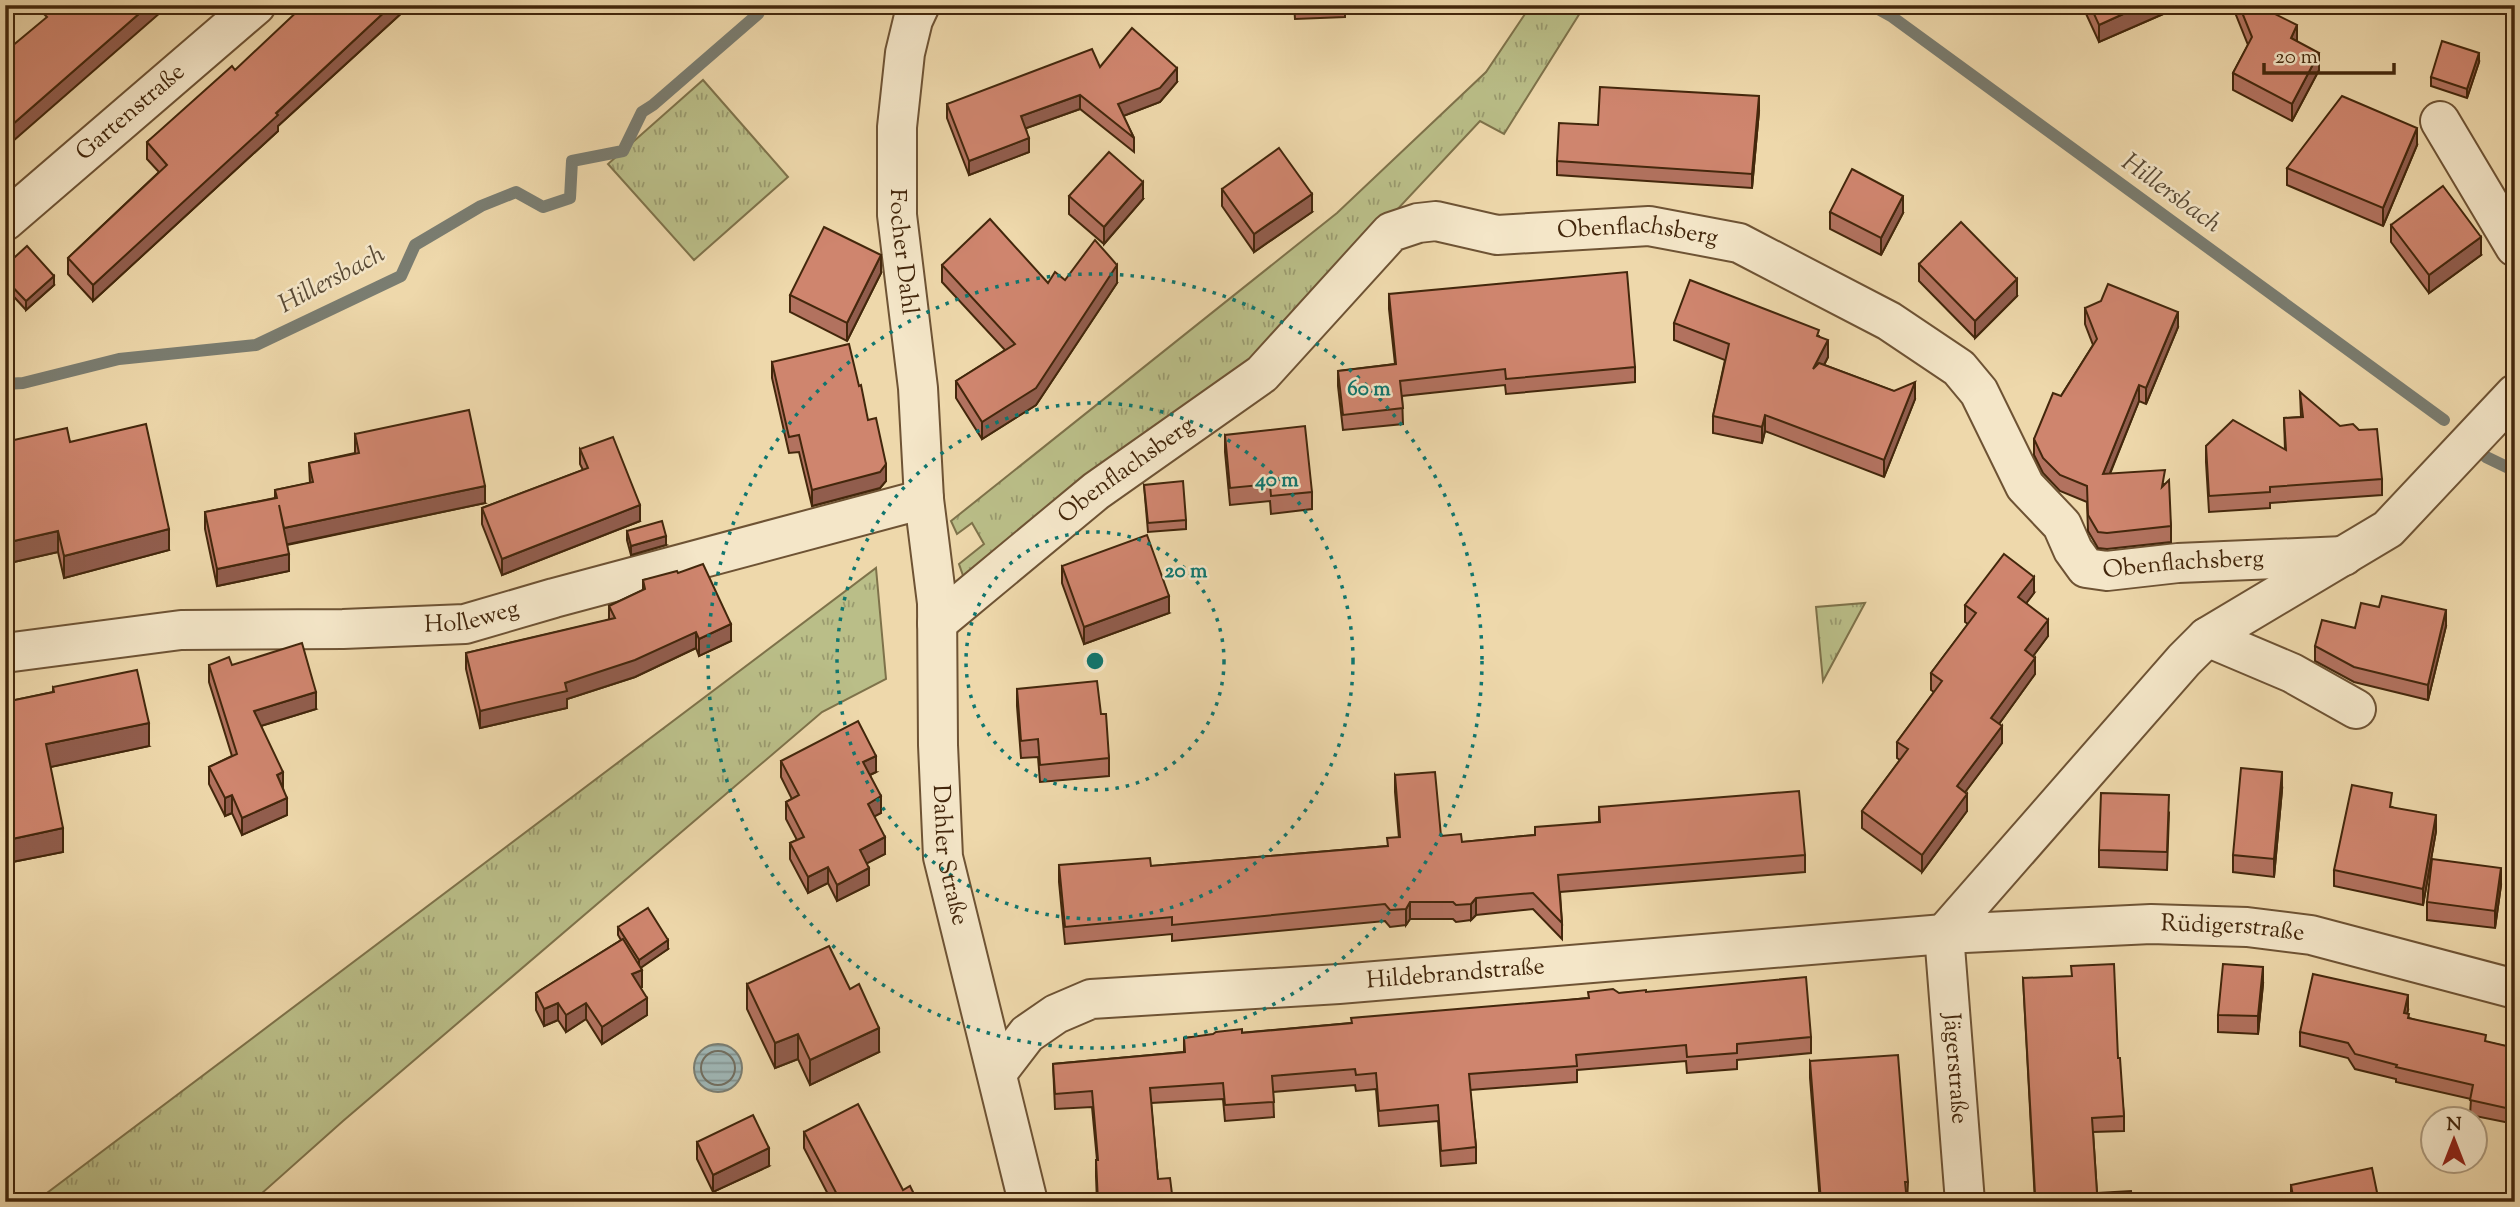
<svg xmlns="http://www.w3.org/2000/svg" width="2520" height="1207" viewBox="0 0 2520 1207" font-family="'Sorts Mill Goudy',serif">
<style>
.grass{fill:url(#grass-tufts);stroke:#7e724a;stroke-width:2}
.water{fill:url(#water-rules);stroke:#7a7d71;stroke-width:2}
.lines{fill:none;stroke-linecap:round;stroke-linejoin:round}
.shore{stroke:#716e60;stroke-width:2}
.stream{stroke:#7a7d71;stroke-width:12}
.minor-casing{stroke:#6e5334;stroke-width:42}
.minor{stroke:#f4e6c8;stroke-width:38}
.wall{fill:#b2725f;stroke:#43270c;stroke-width:2}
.shaded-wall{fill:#915d4d;stroke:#43270c;stroke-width:2}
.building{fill:#cf856e;stroke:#43270c;stroke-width:2}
.ring{fill:none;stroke:#0f766e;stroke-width:3.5;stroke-dasharray:3.5 7}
.labels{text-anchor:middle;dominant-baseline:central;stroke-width:5;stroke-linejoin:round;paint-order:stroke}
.street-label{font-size:24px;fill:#43270c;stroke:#f4e6c8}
.water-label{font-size:26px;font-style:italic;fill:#5a4b36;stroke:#f4e6c8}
.centre{fill:#0f766e;stroke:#f4e6c8;stroke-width:3.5}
.ring-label{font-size:21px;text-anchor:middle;font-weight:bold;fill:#0f766e;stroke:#f4e6c8;stroke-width:5;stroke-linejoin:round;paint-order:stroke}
</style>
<defs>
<pattern id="grass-tufts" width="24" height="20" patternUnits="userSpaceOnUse" patternTransform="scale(1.75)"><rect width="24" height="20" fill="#babe88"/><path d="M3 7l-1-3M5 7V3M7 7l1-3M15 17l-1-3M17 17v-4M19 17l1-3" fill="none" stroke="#999a6e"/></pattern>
<pattern id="water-rules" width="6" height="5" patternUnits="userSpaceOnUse" patternTransform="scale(1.75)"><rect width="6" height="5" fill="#9fb6b5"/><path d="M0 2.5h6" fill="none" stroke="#839492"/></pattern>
</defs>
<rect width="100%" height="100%" fill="#eed8ab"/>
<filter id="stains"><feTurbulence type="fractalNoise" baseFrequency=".00286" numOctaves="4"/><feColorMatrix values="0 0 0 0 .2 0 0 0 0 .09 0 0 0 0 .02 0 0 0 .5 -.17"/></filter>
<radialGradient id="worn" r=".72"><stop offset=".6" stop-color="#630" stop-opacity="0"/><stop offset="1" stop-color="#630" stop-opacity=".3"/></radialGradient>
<g class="grass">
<path d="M1531 5H1585L1504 134 1480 121 1248 369 966 584 959 564 984 544 972 523 957 534 951 521 1337 213 1486 72Z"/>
<path d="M703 80 788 177 694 260 608 164Z"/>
<path d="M876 568 886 679 822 712 343 1121 252 1202H35Z"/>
<path d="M1865 603 1823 681 1816 607Z"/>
</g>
<circle class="water" cx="718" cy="1068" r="24"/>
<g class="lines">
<circle class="shore" cx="718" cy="1068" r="17"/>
<g class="stream">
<path d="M1871 5 1891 16 2444 420"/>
<path d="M5 384 23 383 119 359 256 345 401 276 415 245 481 206 516 192 543 207 570 198 572 161 623 151 642 112 653 105 758 14 763 5"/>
<path d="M2486 457 2515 471"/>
</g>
<defs>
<g id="minor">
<path id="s1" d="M920 5 913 20 905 53 897 127V215L918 388 924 499 937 603 938 745 943 857 1028 1202"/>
<path d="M2440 121 2515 247"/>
<path id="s2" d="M5 221 256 5"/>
<path id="s3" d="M937 623 1096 491 1262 374 1391 232 1418 223 1436 221 1497 235 1649 226 1739 243 1889 321 1959 368 1979 392 2025 486 2062 525 2073 550 2086 568 2107 571 2178 563 2344 556"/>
<path d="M2207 637 2292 673 2356 709"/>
<path id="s4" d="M5 653 181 630 343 629 465 624 554 598 924 499"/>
<path d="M1944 934 2184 660 2207 637 2388 529 2515 394"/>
<path id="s5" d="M1944 934 1965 1202"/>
<path id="s6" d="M997 1073 1027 1034 1056 1014 1091 999 1339 984 1944 934 2151 924 2247 927 2311 935 2515 989"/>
</g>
</defs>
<use href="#minor" class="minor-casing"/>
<use href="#minor" class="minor"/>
</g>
<g class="wall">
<path d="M406 5V9L278 126V131L93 301 68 274V258L159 172 147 159V142L235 70Z"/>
<path d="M1294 5H1345V17L1295 19Z"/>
<path d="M2082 5H2170V11L2099 42Z"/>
<path d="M2232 5H2293L2272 13 2319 70 2292 121 2233 90V73L2248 45Z"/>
<path d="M2479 62 2467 98 2431 86V77Z"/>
<path d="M1100 67 1177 82 1160 102 1123 116 1134 138V152L1080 109 1026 128 1029 152 969 175 947 118V104Z"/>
<path d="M2515 93V204L2508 193V179Z"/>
<path d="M1759 111 1752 188 1557 175V161L1598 125Z"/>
<path d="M2417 145 2383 226 2287 185V168Z"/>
<path d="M1222 189 1312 212 1254 252 1222 206Z"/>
<path d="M1069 196 1143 199 1104 244 1069 214Z"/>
<path d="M1830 212 1903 213 1881 255 1830 229Z"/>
<path d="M2391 225 2481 255 2429 293 2391 242Z"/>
<path d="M1919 264 2017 296 1975 338 1919 281Z"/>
<path d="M942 265 1048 283 1065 280 1117 283 1036 405 982 439 956 398V381L1005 350 942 282Z"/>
<path d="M5 266 54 285 26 310 5 287Z"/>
<path d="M881 273 847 341 790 312V295Z"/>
<path d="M1389 294 1635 367V382L1506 394 1505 385 1402 396 1403 424 1343 430 1338 386V371L1395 364 1389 309Z"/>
<path d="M2085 308 2178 327 2146 404 2139 401 2110 474 2165 484 2171 526V542L2107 549 2098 548 2088 531 2087 502 2060 491 2043 473 2034 455V439L2093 345 2085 324Z"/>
<path d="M1674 323 1819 336 1828 357 1824 365 1915 399 1884 477 1765 431 1762 443 1713 433V416L1725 360 1674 340Z"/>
<path d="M772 362 868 420 886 481 880 488 812 506 799 452 789 453 772 378Z"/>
<path d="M2300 392 2382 479V495L2270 503V508L2209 512 2206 462V446L2285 450 2284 418 2301 417Z"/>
<path d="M355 434 485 503 287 545 289 571 217 586 205 529V512L275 498V490L310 483 309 463 355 453Z"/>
<path d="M1225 435 1312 492V509L1271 514 1270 501 1230 505 1225 452Z"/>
<path d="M70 442 169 550 64 578 58 552 5 564Z"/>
<path d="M580 449 640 521 502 575 482 524V508L583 470 580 464Z"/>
<path d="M1144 485 1186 520V529L1148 532Z"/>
<path d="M627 531 666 545 631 555 627 540Z"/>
<path d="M1062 566 1169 613 1084 644 1062 583Z"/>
<path d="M678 573 731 641 699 656 696 648 635 677 567 699V708L480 728 466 669V653L609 620V606L643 590V580Z"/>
<path d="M2034 593 2026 603 2048 636 2033 656 2035 674 1999 724 2002 743 1965 792 1967 811 1922 872 1862 828V811L1900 760 1897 758V742L1934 692 1931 690V673L1968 624 1965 622V605Z"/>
<path d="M2446 626 2428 700 2354 682 2315 661V646L2355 628Z"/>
<path d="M209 665H232L316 709 261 726 283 788 287 815 242 835 232 813 225 816 209 784V767L232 756 209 682Z"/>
<path d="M53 687 149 746 50 767 63 852 12 862 5 832V702L53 692Z"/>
<path d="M1017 689 1101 714 1109 758V776L1040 782 1038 757 1021 758 1017 706Z"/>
<path d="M781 761 876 772 870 775 881 813 874 816 885 854 866 863 869 885 837 901 828 883 808 893 790 859V843L797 840 786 819V802L792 799 781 777Z"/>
<path d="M1395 775 1441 836 1462 842 1535 835 1599 822V807L1805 855V872L1560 892 1562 923V939L1533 909 1476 915 1471 920 1456 922 1453 919H1410L1406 925 1390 927 1385 921 1172 941V934L1065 944 1059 882V865L1151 866 1387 846 1399 838 1395 792Z"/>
<path d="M2282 790 2274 877 2233 872V855Z"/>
<path d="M2392 807 2436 831 2423 905 2334 886V870Z"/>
<path d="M2169 813 2167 870 2099 867V850Z"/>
<path d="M2501 885 2495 928 2427 920V902Z"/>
<path d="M618 927 668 949 641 967 642 987H640L647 1015 602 1044 586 1019 566 1032 558 1020 544 1026 536 1010V993L621 940 618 935Z"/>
<path d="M2023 978 2118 1058 2124 1116V1131L2093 1132 2097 1193 2132 1202H2035Z"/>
<path d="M747 984 879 1052 810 1085 798 1059 775 1068 747 1009Z"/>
<path d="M2263 984 2258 1034 2218 1032V1015Z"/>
<path d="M1646 992 1811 1037V1053L1737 1060V1069L1687 1073 1686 1061 1577 1070V1082L1470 1090 1476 1147V1163L1441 1166 1438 1121 1379 1126 1376 1089 1356 1091 1355 1085 1273 1092 1274 1117 1225 1121 1223 1099 1151 1103 1158 1179 1173 1202H1097L1096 1176V1160H1097L1092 1107 1055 1109 1053 1064 1184 1052V1038L1351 1023 1588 998 1619 993Z"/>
<path d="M2408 1010 2407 1013 2409 1018 2486 1042 2515 1048V1124L2470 1115 2471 1099 2396 1082V1079L2355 1069 2348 1058 2300 1046V1032Z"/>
<path d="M1810 1061 1908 1182 1907 1202H1820L1810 1078Z"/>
<path d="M804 1132 903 1190 918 1202H832L804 1148Z"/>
<path d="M697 1142 769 1166 713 1192 697 1159Z"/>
<path d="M2291 1185 2379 1202H2292L2291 1194Z"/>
</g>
<g class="shaded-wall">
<path d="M149 5H169L5 148V131Z"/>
<path d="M392 5H406V9L278 126V131L93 301V285Z"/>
<path d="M2143 5H2170V11L2099 42V25Z"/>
<path d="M2252 5H2293L2252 19Z"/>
<path d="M2297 25V42L2291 38Z"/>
<path d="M2319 53V70L2292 121V104Z"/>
<path d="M2479 53V62L2467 98V89Z"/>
<path d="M1177 68V82L1160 102 1118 118V104Z"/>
<path d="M1080 95V109L1021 130V116Z"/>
<path d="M1759 96V111L1752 188V174Z"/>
<path d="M2417 128V145L2383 226V208Z"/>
<path d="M1029 138V152L969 175V161Z"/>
<path d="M1143 182V199L1104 244V227Z"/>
<path d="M1312 194V212L1254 252V234Z"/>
<path d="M1903 196V213L1881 255V238Z"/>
<path d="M2481 237V255L2429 293V275Z"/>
<path d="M881 255V273L847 341V323Z"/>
<path d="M1117 265V283L1036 405 982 439V422Z"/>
<path d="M54 276V285L26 310V301Z"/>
<path d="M2017 279V296L1975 338V321Z"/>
<path d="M2178 312V327L2146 404V388Z"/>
<path d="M1828 340V357L1813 386V369Z"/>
<path d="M1915 382V399L1884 477V460Z"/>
<path d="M2139 385V401L2103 490V474Z"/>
<path d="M1765 415V431L1762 443V427Z"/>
<path d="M886 464V481L880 488 812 506V490Z"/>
<path d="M485 486V503L284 545V528Z"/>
<path d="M640 505V521L502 575V559Z"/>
<path d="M169 529V550L64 578V556Z"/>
<path d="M58 531V552L5 564V543Z"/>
<path d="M666 536V545L631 555V546Z"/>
<path d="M289 554V571L217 586V569Z"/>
<path d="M2034 577V593L2018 614V597Z"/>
<path d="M1169 596V613L1084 644V627Z"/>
<path d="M2446 610V626L2428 700V685Z"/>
<path d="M2048 620V636L2025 667V650Z"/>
<path d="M731 624V641L699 656V639Z"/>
<path d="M696 632V648L635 677 567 699V708L480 728V711L565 683Z"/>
<path d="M2035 658V674L1991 735V718Z"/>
<path d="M316 692V709L254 728V711Z"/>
<path d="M149 723V746L46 768V744Z"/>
<path d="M2002 726V743L1957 803V786Z"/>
<path d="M876 756V772L863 778V762Z"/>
<path d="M283 772V789L277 775Z"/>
<path d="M2282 772V790L2274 877V859Z"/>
<path d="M1967 794V811L1922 872V855Z"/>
<path d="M232 795V813L225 816V798Z"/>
<path d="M881 796V813L868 820V804Z"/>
<path d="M287 798V815L242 835V818Z"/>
<path d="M2436 815V831L2423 905V889Z"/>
<path d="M63 828V852L12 862V839Z"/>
<path d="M885 837V854L860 867V850Z"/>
<path d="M828 867V883L808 893V877Z"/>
<path d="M869 868V885L837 901V885Z"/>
<path d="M2501 868V885L2495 928V911Z"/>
<path d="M1476 898V915L1471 920V904Z"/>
<path d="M1410 902V919L1406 925V909Z"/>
<path d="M668 940V949L639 969V960Z"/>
<path d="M2263 967V984L2258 1034V1016Z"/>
<path d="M642 970V987L632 991V974Z"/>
<path d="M2408 995V1010L2404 1027V1013Z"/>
<path d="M647 998V1015L602 1044V1027Z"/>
<path d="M558 1003V1020L544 1026V1009Z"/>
<path d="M586 1003V1019L566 1032V1015Z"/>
<path d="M879 1028V1052L810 1085V1060Z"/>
<path d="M798 1034V1059L775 1068V1043Z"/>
<path d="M769 1148V1166L713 1192V1175Z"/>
</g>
<g class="building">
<path d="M57 5H149L5 131V52L47 17 45 15Z"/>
<path d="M304 5H392L276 113 278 115 93 285 68 258 167 165 147 142 232 66 235 70Z"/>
<path d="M2090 5H2143L2099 25Z"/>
<path d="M2239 5H2257L2297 25 2291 38 2319 53 2292 104 2233 73 2252 37Z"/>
<path d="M1132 28 1177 68 1160 88 1118 104 1134 138 1080 95 1021 116 1029 138 969 161 947 104 1092 49 1100 67Z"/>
<path d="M2442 41 2479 53 2467 89 2431 77Z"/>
<path d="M1600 87 1759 96 1752 174 1557 161 1559 123 1598 125Z"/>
<path d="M2515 93V190L2508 179Z"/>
<path d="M2342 96 2417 128 2383 208 2287 168Z"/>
<path d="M1279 148 1312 194 1254 234 1222 189Z"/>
<path d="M1109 152 1143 182 1104 227 1069 196Z"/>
<path d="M1852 169 1903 196 1881 238 1830 212Z"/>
<path d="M2443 186 2481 237 2429 275 2391 225Z"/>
<path d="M990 219 1048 283 1055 272 1065 280 1095 240 1117 265 1036 388 982 422 956 381 1015 344 942 265Z"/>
<path d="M1961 222 2017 279 1975 321 1919 264Z"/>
<path d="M824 227 881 255 847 323 790 295Z"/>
<path d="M27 246 54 276 26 301 5 279V266Z"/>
<path d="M1627 272 1635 367 1506 379 1505 369 1400 381 1403 408 1343 415 1338 371 1396 364 1389 294Z"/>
<path d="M1690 280 1819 330 1817 336 1828 340 1813 369 1819 363 1894 391 1915 382 1884 460 1765 415 1762 427 1713 416 1729 344 1674 323Z"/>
<path d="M2108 284 2178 312 2146 388 2139 385 2103 474 2165 470 2162 487 2169 480 2171 526 2107 533 2098 532 2088 515 2087 486 2060 475 2043 458 2034 439 2053 393 2061 396 2097 339 2085 308 2101 301Z"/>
<path d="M849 344 859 386 861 385 868 420 876 418 886 464 880 472 812 490 799 435 789 437 772 362Z"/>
<path d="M2300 392 2340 426 2353 424 2359 430 2377 429 2382 479 2270 487V492L2209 496 2206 446 2233 420 2286 450 2284 418 2303 417Z"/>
<path d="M469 410 485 486 284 528 279 505 289 554 217 569 205 512 277 498 275 490 313 482 309 463 359 453 355 434Z"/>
<path d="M146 424 169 529 64 556 58 531 5 543V442L67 428 70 442Z"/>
<path d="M1305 426 1312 492 1271 496 1270 484 1230 488 1225 435Z"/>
<path d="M613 437 640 505 502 559 482 508 588 468 580 449Z"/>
<path d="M1183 481 1186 520 1148 523 1144 485Z"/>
<path d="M662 521 666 536 631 546 627 531Z"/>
<path d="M1147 535 1169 596 1084 627 1062 566Z"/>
<path d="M2004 554 2034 577 2018 597 2048 620 2025 650 2035 658 1991 718 2002 726 1957 786 1967 794 1922 855 1862 811 1908 749 1897 742 1942 681 1931 673 1976 613 1965 605Z"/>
<path d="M703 564 731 624 699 639 696 632 635 660 565 683 567 691 480 711 466 653 615 618 609 606 645 589 643 580 677 571 678 573Z"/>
<path d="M2382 596 2446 610 2428 685 2354 667 2315 646 2322 620 2355 628 2361 603 2379 607Z"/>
<path d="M302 643 316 692 254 711 283 772 277 775 287 798 242 818 232 795 225 798 209 767 237 754 209 665 229 657 232 665Z"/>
<path d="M137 670 149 723 46 744 63 828 12 839 5 808V702L54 692 53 687Z"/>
<path d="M1097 681 1101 714H1106L1109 758 1040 765 1038 739 1021 741 1017 689Z"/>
<path d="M858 721 876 756 863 762 881 796 868 804 885 837 860 850 869 868 837 885 828 867 808 877 790 843 804 837 786 802 799 795 781 761Z"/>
<path d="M2241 768 2282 772 2274 859 2233 855Z"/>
<path d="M1435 772 1441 836 1461 834 1462 842 1535 835V827L1600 822 1599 807 1799 791 1805 855 1558 875 1562 923 1533 893 1476 898 1471 904 1456 905 1453 902H1410L1406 909 1390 910 1385 904 1172 925V917L1065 927 1059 865 1150 858 1151 866 1388 846 1387 838 1400 837 1395 775Z"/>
<path d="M2352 785 2392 793 2390 807 2436 815 2423 889 2334 870Z"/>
<path d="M2101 793 2169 795 2167 852 2099 850Z"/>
<path d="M2432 859 2501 868 2495 911 2427 902Z"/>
<path d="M648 908 668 940 639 960 618 927Z"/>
<path d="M623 939 642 970 632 974 647 998 602 1027 586 1003 566 1015 558 1003 544 1009 536 993Z"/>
<path d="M829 946 850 989 859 984 879 1028 810 1060 798 1034 775 1043 747 984Z"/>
<path d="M2114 964 2118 1058H2120L2124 1116 2092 1118 2097 1193 2131 1191 2132 1202H2040L2039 1194H2035L2023 978 2072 976 2071 966Z"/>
<path d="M2223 964 2263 967 2258 1016 2218 1015Z"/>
<path d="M2313 974 2408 995 2404 1013 2409 1014 2408 1018 2486 1035 2485 1041 2515 1048V1110L2470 1100 2473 1085 2396 1067 2397 1065 2355 1054 2348 1043 2300 1032Z"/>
<path d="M1806 977 1811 1037 1737 1044V1053L1687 1057 1686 1045 1576 1055 1577 1066 1469 1074 1476 1147 1441 1151 1438 1105 1379 1111 1376 1073 1356 1075 1355 1069 1272 1076 1274 1102 1225 1105 1223 1083 1150 1088 1158 1179 1170 1178 1173 1202H1098L1096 1160H1098L1092 1091 1055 1094 1053 1064 1185 1052 1184 1038 1213 1034 1216 1032 1242 1029V1033L1352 1023 1351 1018 1589 998 1588 992 1613 989 1619 993 1646 990V992Z"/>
<path d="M1898 1055 1908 1182H1905L1907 1202H1821L1810 1061Z"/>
<path d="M858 1104 903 1190 910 1186 918 1202H841L804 1132Z"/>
<path d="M753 1115 769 1148 713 1175 697 1142Z"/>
<path d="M2372 1168 2379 1202H2294L2291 1185Z"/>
</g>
<g class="ring">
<circle cx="1095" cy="661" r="129"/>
<circle cx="1095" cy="661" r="258"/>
<circle cx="1095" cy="661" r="387"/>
</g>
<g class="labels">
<g class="street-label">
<text stroke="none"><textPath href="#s2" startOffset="166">Gartenstraße</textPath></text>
<text stroke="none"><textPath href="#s3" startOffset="852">Obenflachsberg</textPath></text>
<text stroke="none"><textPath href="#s1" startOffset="250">Focher Dahl</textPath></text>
<text stroke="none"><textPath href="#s3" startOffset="243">Obenflachsberg</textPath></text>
<text stroke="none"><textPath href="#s3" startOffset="1545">Obenflachsberg</textPath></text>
<text stroke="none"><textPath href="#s4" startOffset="469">Holleweg</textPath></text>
<text stroke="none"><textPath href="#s1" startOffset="856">Dahler Straße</textPath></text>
<text stroke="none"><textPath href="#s6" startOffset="1267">Rüdigerstraße</textPath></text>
<text stroke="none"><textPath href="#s6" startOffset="488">Hildebrandstraße</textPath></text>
<text stroke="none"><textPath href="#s5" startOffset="135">Jägerstraße</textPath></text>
</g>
<g class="water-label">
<text transform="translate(2171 194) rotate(36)">Hillersbach</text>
<text transform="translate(332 280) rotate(-28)">Hillersbach</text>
</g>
</g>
<circle cx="1095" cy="661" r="10" class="centre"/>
<g class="ring-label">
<text x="1369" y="395">60 m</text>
<text x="1277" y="486">40 m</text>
<text x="1186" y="577">20 m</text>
</g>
<rect width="2520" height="1207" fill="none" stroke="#eed8ab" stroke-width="28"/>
<rect x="7" y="7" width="2506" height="1193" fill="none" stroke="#43270c" stroke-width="3.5"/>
<rect x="14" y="14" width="2492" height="1179" fill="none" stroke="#43270c" stroke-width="2"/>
<g transform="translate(2454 1140)"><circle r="33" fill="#f4e6c8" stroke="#ad9a7d" stroke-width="2"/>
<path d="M0-5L12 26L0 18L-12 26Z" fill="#8f2418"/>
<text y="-10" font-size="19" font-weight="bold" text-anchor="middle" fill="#43270c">N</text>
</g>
<path d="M2264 63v10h130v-10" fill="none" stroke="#43270c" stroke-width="3.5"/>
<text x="2275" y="63" font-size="21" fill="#43270c" stroke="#f4e6c8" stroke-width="5" paint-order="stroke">20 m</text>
<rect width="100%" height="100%" filter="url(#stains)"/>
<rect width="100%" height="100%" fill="url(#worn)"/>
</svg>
